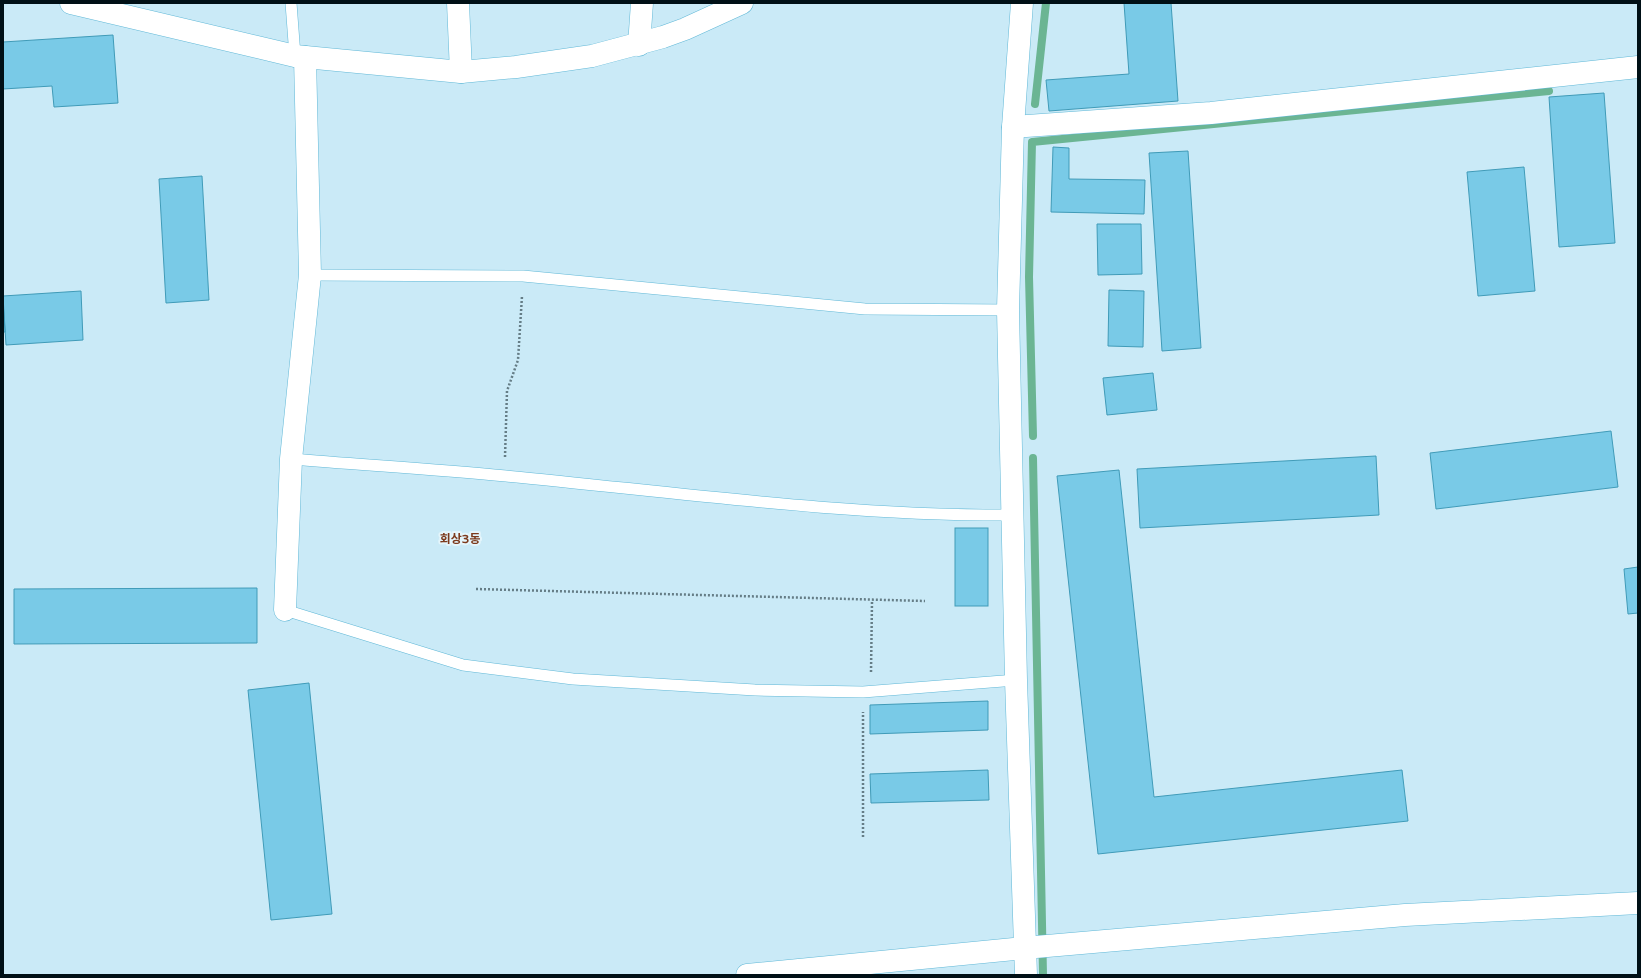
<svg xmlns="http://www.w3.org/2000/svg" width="1641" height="978" viewBox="0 0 1641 978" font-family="'Varela Round','Noto Sans KR',sans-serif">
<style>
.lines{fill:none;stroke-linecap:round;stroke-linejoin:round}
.stream{stroke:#6bb593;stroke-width:8}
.building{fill:#79cae7;stroke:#409bb8}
.lane-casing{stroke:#60b8d7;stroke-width:12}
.street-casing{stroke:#60b8d7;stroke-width:23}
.path{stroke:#657d86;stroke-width:2.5;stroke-dasharray:2 2;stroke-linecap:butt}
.lane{stroke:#fff;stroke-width:11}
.street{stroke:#fff;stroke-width:22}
.labels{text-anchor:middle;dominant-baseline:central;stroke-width:4;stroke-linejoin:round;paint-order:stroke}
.neighbourhood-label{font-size:12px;font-weight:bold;fill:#7c3a1d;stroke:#e4f5fb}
</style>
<rect width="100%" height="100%" fill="#caeaf7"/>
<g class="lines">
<g class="stream">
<path d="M1035 104 1046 3"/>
<path d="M1033 436 1029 277 1032 142 1549 91"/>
<path d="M1033 458 1043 975"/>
</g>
</g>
<g class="building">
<path d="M1124 3H1171L1178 101 1049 111 1046 80 1129 74Z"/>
<path d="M113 35 118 103 54 107 52 86 3 89V42Z"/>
<path d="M1604 93 1615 243 1559 247 1549 97Z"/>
<path d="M1053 147 1069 148V179L1145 180 1144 214 1051 212Z"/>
<path d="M1188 151 1201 348 1162 351 1149 153Z"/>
<path d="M1524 167 1535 291 1478 296 1467 172Z"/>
<path d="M202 176 209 300 166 303 159 179Z"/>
<path d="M1097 224H1141L1142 274 1098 275Z"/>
<path d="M1109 290 1144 291 1143 347 1108 346Z"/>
<path d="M81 291 83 340 6 345 3 296Z"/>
<path d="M3 301 5 332H3Z"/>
<path d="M1153 373 1157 410 1107 415 1103 378Z"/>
<path d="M1611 431 1618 487 1436 509 1430 453Z"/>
<path d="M1376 456 1379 515 1140 528 1137 469Z"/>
<path d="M1119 470 1154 797 1402 770 1408 821 1098 854 1057 476Z"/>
<rect x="955" y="528" width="33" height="78"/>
<path d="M1638 567V613L1628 614 1624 569Z"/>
<path d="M257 588V643L14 644V589Z"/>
<path d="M309 683 332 914 271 920 248 690Z"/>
<path d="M988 701V730L870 734V705Z"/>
<path d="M988 770 989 800 871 803 870 774Z"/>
</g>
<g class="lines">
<defs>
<g id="lane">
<path d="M291 3 295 56"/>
<path d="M310 275 523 276 865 309 1008 310"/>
<path d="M291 459C363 465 434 469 506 476 675 492 843 516 1014 515"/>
<path d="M285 610 463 665 573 679 755 690 863 692 1016 680"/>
</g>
<g id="street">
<path d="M71 3 295 56 461 72 516 67 592 56 663 37 685 29 742 3"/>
<path d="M458 3 461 72"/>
<path d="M1022 3 1013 127 1008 310 1016 680 1026 975"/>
<path d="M639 45 642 3"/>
<path d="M1013 127 1211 113 1638 67"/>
<path d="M285 610 291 459 310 275 305 57"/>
<path d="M747 975 1024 948 1405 915 1638 903"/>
</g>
</defs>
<use href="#lane" class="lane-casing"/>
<use href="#street" class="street-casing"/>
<g class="path">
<path d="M505 457 507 391 518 360 522 296"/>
<path d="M476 589 925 601"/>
<path d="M871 672 872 601"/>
<path d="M863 837V712"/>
</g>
<use href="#lane" class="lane"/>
<use href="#street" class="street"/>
</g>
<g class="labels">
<g class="neighbourhood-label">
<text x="460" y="539">회상3동</text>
</g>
</g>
<rect width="1641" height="978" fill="none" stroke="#001016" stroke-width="8"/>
</svg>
